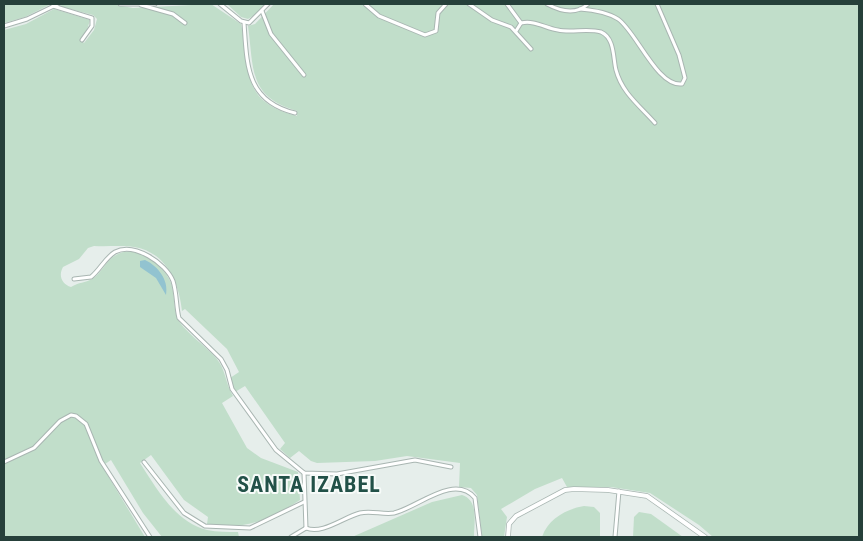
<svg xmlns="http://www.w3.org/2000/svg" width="863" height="541" viewBox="0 0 863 541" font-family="'Roboto Condensed',sans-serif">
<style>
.green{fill:#c1deca}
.water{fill:#92c3d0}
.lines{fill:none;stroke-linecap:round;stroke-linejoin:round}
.minor-casing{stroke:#a9b6b2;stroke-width:5}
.tertiary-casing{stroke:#a9b6b2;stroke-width:5.5}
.minor{stroke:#fff;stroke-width:3}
.tertiary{stroke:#fff;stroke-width:4}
.labels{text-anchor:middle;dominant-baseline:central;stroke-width:4;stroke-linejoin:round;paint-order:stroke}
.district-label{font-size:22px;font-weight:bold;letter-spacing:1px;fill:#225148;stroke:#f7fbf9}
</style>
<rect width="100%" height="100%" fill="#e6eeeb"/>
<g class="green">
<path d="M4 4H51L25 17 4 23Z"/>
<path d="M65 4H111L133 8 211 4 241 24C252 72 239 101 297 116V111C248 97 254 69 248 26L255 24 274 4H859V537H713L699 525 650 493 611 487H567L562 478 535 489 501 509 507 517 504 537 482 536 477 495 471 488 459 487 460 463 407 456 375 461 317 463 311 461 299 451 290 458 280 449 285 443 245 386 235 392 230 378 239 372 227 349 185 309 182 311C179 282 166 252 134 247 121 245 107 247 94 246L88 248 79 259 63 267C58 276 62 284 71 287 79 282 85 283 92 279 102 273 106 260 116 255 136 243 164 265 171 283 175 294 173 306 177 317 181 329 207 347 216 358 226 369 225 383 233 396L222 403 247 448 261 458 298 472 300 500C269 520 244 531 207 524L208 517 184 500 151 455 140 463C157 489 175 522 207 530 217 532 228 532 238 532L239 537H162L143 513 111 460 102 466 145 537H4V30L26 24 54 9 90 20 87 30 80 40 84 43 94 30 97 19 93 15 59 6Z"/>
<path d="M227 4H265L256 14 248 19 241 17Z"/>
<path d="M462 495C479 500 474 523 474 537H352L432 502Z"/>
<path d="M584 506 594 507 600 513V537H542C548 519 566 509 584 506Z"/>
<path d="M639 512 651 514 683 537H633L634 517Z"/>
</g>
<path class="water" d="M145 260C158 266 169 280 166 295L156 278 140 267V261Z"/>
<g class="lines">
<defs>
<g id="minor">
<path d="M120 4H155"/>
<path d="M220 4 241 21 249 23 268 4"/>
<path d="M365 4 379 16 425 35 436 31 438 13 446 4"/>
<path d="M469 4 492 20 511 27 531 49"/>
<path d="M507 4 521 23 516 31"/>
<path d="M547 4C560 11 576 15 588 4"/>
<path d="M141 5 173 14 185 23"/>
<path d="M53 6 92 18V26L82 40"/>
<path d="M580 9C593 10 607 12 618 19 636 31 657 87 682 84L685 78 679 55 657 4"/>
<path d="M262 11 271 34 304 75"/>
<path d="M244 23C247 65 246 101 295 113"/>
<path d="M521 23C535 20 545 28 558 30 571 33 588 28 601 32 615 38 613 59 616 70 622 93 640 106 655 123"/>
<path d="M4 26 27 19 58 4"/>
<path d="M74 279 91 277C100 270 105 258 115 252 134 242 166 263 173 281 177 294 176 307 179 318L221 359 227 370 232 389 276 450 304 473 337 474 415 460 451 467"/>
<path d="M4 462 34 448 60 421 71 415 76 416 86 424 101 461 150 537"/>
<path d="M144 462 184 513 205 526 250 528 304 502"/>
<path d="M304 473 306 528"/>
<path d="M306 528C322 535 344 517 360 513 371 510 383 515 394 513 417 508 454 473 475 498L480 537"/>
<path d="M291 537 306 528"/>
<path d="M615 537 619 491"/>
</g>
<path id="tertiary" d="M508 537 509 524 516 516 565 490 574 489 608 490 647 496 705 537"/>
</defs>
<use href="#minor" class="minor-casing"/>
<use href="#tertiary" class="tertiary-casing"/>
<use href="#minor" class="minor"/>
<use href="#tertiary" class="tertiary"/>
</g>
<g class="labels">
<g class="district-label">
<text x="309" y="484">SANTA IZABEL</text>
</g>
</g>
<rect width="863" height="541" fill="none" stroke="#26403a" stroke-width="10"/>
</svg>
